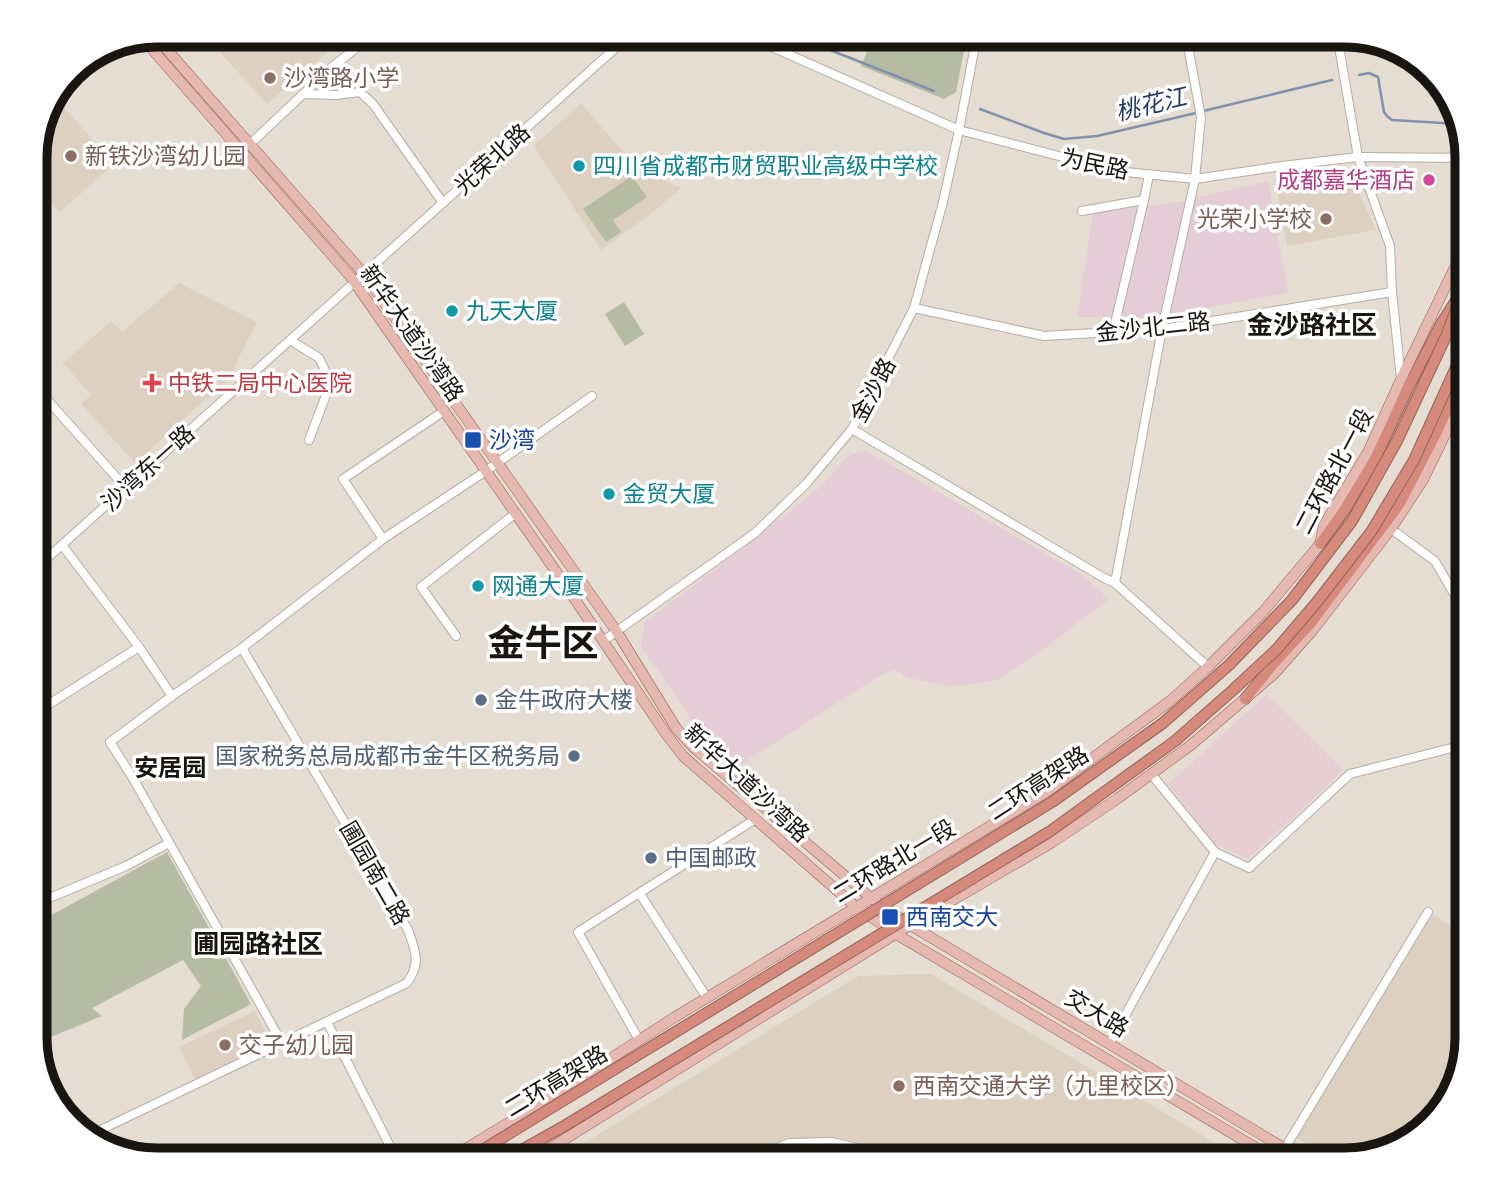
<svg xmlns="http://www.w3.org/2000/svg" width="1502" height="1195" viewBox="0 0 1502 1195" font-family="'Space Grotesk','Noto Sans SC',sans-serif">
<style>
.commercial{fill:#e5cdd7}
.industrial{fill:#e6cdd4}
.built{fill:#ded0c0}
.green{fill:#b6bca3}
.lines{fill:none;stroke-linecap:round;stroke-linejoin:round}
.stream{stroke:#8092ab;stroke-width:2.5}
.minor-casing{stroke:#b5ada3;stroke-width:10}
.major-casing{stroke:#946157;stroke-width:11}
.highway-casing{stroke:#946157;stroke-width:12}
.minor{stroke:#fff;stroke-width:8}
.major{stroke:#e6b9b0;stroke-width:10}
.highway{stroke:#d68a7c;stroke-width:10}
.highway-bridge-casing{stroke:#946157;stroke-width:12;stroke-linecap:butt}
.highway-bridge{stroke:#d68a7c;stroke-width:10}
.education-dot{fill:#8d6e63;stroke:#fff;stroke-width:2.5}
.culture-dot{fill:#0f9aa8;stroke:#fff;stroke-width:2.5}
.hotel-dot{fill:#d1479c;stroke:#fff;stroke-width:2.5}
.health-dot{fill:#e0444e;stroke:#fff;stroke-width:2.5}
.transit-dot{fill:#1a4fb4;stroke:#fff;stroke-width:2.5}
.service-dot{fill:#5c6f8a;stroke:#fff;stroke-width:2.5}
.labels{text-anchor:middle;dominant-baseline:central;stroke-width:7;stroke-linejoin:round;paint-order:stroke}
.education-label{font-size:23px;fill:#785e54;stroke:#fff;text-anchor:start}
.street-label{font-size:23px;fill:#191612;stroke:#fff}
.culture-label{font-size:23px;fill:#0d838f;stroke:#fff;text-anchor:start}
.hotel-label{font-size:23px;fill:#b23c85;stroke:#fff;text-anchor:end}
.health-label{font-size:23px;fill:#be3a42;stroke:#fff;text-anchor:start}
.transit-label{font-size:23px;fill:#164399;stroke:#fff;text-anchor:start}
.service-label{font-size:23px;fill:#4e5e75;stroke:#fff;text-anchor:start}
.water-label{font-size:24px;font-style:italic;fill:#1f395d;stroke:#fff}
.neighbourhood-label{font-size:24px;font-weight:bold;fill:#191612;stroke:#fff}
.quarter-label{font-size:26px;font-weight:bold;fill:#191612;stroke:#fff}
.town-label{font-size:37px;font-weight:bold;fill:#191612;stroke:#fff}
.rim{fill:none;stroke:#191612;stroke-width:9}
</style>
<rect width="100%" height="100%" fill="#e5ddd2"/>
<g class="commercial">
<path d="M1268 181 1288 293 1154 317H1077L1093 213 1173 203Z"/>
<path d="M867 451 1083 575 1109 599 1044 649 997 680 976 684 947 686 909 678 895 670 881 675 740 765 728 767 693 721 641 646 645 622 751 542 819 488 849 455Z"/>
</g>
<path class="industrial" d="M1267 694 1344 770 1248 859 1215 844 1168 784Z"/>
<g class="built">
<path d="M204 35H313L327 53 267 104Z"/>
<path d="M581 103 636 167 681 188 652 213 601 250 534 146Z"/>
<path d="M63 106 114 164 60 212 35 185V149L42 125Z"/>
<path d="M1349 171 1376 230 1287 246 1276 184Z"/>
<path d="M179 283 257 322 234 367 237 371 135 463 81 404 91 395 63 363 111 321 122 332Z"/>
<path d="M1433 914 1467 936V1038L1437 1118 1398 1148 1345 1160H1335L1296 1138Z"/>
<path d="M931 974 1244 1160H556L858 976Z"/>
<path d="M255 1011 270 1042 195 1079 179 1047Z"/>
</g>
<g class="green">
<path d="M874 35H967L956 92 944 99 861 66Z"/>
<path d="M632 176 647 197 613 220 621 232 606 242 583 209Z"/>
<path d="M624 302 644 334 625 346 605 314Z"/>
<path d="M167 852 251 1004 182 1040 184 1009 201 986 183 960 92 1008 102 1016 41 1041 35 1028V924Z"/>
</g>
<g class="lines">
<g class="stream">
<path d="M792 35 934 91"/>
<path d="M1359 75 1369 73 1378 77 1384 112 1387 116 1392 120 1459 124"/>
<path d="M980 109 1044 133 1064 139 1097 136 1196 113"/>
<path d="M1203 111 1332 80"/>
</g>
<defs>
<g id="minor">
<path d="M745 35 959 130 1116 171 1195 179 1282 166 1358 157 1467 158"/>
<path d="M1337 35 1358 157 1390 246 1392 292 1401 379"/>
<path d="M303 94 336 95 360 92 373 104 443 203"/>
<path d="M250 144 332 67 373 35"/>
<path d="M1082 211 1144 200 1149 175"/>
<path d="M914 308 1044 336 1162 329 1392 292"/>
<path d="M1113 332 1144 200"/>
<path d="M290 340 319 358 331 382 309 440"/>
<path d="M35 386 126 488"/>
<path d="M852 429 1104 578 1115 583 1208 667"/>
<path d="M1391 529 1435 561 1465 613 1467 621"/>
<path d="M383 539 343 479 444 411"/>
<path d="M62 545 139 647 172 696"/>
<path d="M35 569 630 35"/>
<path d="M1115 583 1162 329 1195 179 1201 117 1186 35"/>
<path d="M456 636 421 587 516 513"/>
<path d="M603 641 755 533 806 484 852 429 914 308 943 202 959 130 977 35"/>
<path d="M35 713 139 647"/>
<path d="M1152 775 1215 852 1249 868 1350 774 1467 744"/>
<path d="M640 894 707 998"/>
<path d="M35 904 126 866 169 843"/>
<path d="M327 1022 397 1160"/>
<path d="M639 1040 578 932 754 820"/>
<path d="M282 1043 134 780 110 742 172 696 242 648 383 539 486 471 592 396"/>
<path d="M1110 1043 1215 852"/>
<path d="M36 1047 73 1125"/>
<path d="M90 1135 407 983C421 963 416 952 408 930L242 648"/>
<path d="M1285 1148 1428 912"/>
<path d="M748 1160 789 1143 832 1142 869 1151 889 1160"/>
</g>
<g id="major">
<path d="M155 36 364 274 617 632 676 728 693 747 871 898 910 925 1304 1160"/>
<path d="M144 40 350 276 555 570 666 734 683 756 856 907 896 934 1277 1160"/>
<path d="M447 1160 543 1102 675 1017 1048 791 1170 701 1208 667 1263 612 1320 544 1324 525 1368 452 1401 379 1467 242"/>
<path d="M531 1160 910 925 1051 843 1117 799 1191 745 1274 674 1313 630 1391 529 1423 480 1467 389"/>
</g>
<g id="highway">
<path d="M1320 544 1346 508 1375 459 1409 386 1441 324 1464 288 1467 277"/>
<path d="M1245 699 1275 662 1311 623 1399 505 1436 434 1467 366"/>
</g>
</defs>
<use href="#minor" class="minor-casing"/>
<use href="#major" class="major-casing"/>
<use href="#highway" class="highway-casing"/>
<use href="#minor" class="minor"/>
<use href="#major" class="major"/>
<use href="#highway" class="highway"/>
<defs>
<g id="highway-bridge">
<path d="M466 1160 1052 802 1163 723 1229 665 1292 600 1352 521 1397 441 1447 334 1464 288"/>
<path d="M504 1160 566 1125 1049 832 1175 741 1233 690 1277 649 1317 602 1371 532 1414 460 1467 343"/>
</g>
</defs>
<use href="#highway-bridge" class="highway-bridge-casing"/>
<use href="#highway-bridge" class="highway-bridge"/>
</g>
<g class="education-dot">
<circle cx="270" cy="78" r="7"/>
<circle cx="71" cy="156" r="7"/>
<circle cx="1326" cy="219" r="7"/>
<circle cx="225" cy="1045" r="7"/>
<circle cx="899" cy="1086" r="7"/>
</g>
<g class="culture-dot">
<circle cx="579" cy="166" r="7"/>
<circle cx="452" cy="311" r="7"/>
<circle cx="609" cy="494" r="7"/>
<circle cx="478" cy="586" r="7"/>
</g>
<circle class="hotel-dot" cx="1429" cy="180" r="7"/>
<path class="health-dot" d="M148.5 372.5h7v7h7v7h-7v7h-7v-7h-7v-7h7z"/>
<g class="transit-dot">
<rect x="464" y="431" width="18" height="18" rx="3.5"/>
<rect x="881" y="908" width="18" height="18" rx="3.5"/>
</g>
<g class="service-dot">
<circle cx="481" cy="700" r="7"/>
<circle cx="574" cy="756" r="7"/>
<circle cx="651" cy="858" r="7"/>
</g>
<g class="labels">
<g class="education-label">
<text x="284" y="78">沙湾路小学</text>
<text x="85" y="156">新铁沙湾幼儿园</text>
<text x="1312" y="219" text-anchor="end">光荣小学校</text>
<text x="239" y="1045">交子幼儿园</text>
<text x="913" y="1086">西南交通大学（九里校区）</text>
</g>
<g class="street-label">
<text transform="translate(492 159) rotate(-42)">光荣北路</text>
<text transform="translate(1095 164) rotate(12)">为民路</text>
<text transform="translate(1153 327) rotate(-6)">金沙北二路</text>
<text transform="translate(412 333) rotate(55)">新华大道沙湾路</text>
<text transform="translate(873 390) rotate(-62)">金沙路</text>
<text transform="translate(148 468) rotate(-42)">沙湾东一路</text>
<text transform="translate(1334 471) rotate(-62)">二环路北一段</text>
<text transform="translate(747 783) rotate(43)">新华大道沙湾路</text>
<text transform="translate(1038 783) rotate(-33)">二环高架路</text>
<text transform="translate(894 861) rotate(-31)">二环路北一段</text>
<text transform="translate(375 873) rotate(60)">圃园南二路</text>
<text transform="translate(1097 1013) rotate(31)">交大路</text>
<text transform="translate(556 1081) rotate(-31)">二环高架路</text>
</g>
<g class="culture-label">
<text x="593" y="166">四川省成都市财贸职业高级中学校</text>
<text x="466" y="311">九天大厦</text>
<text x="623" y="494">金贸大厦</text>
<text x="492" y="586">网通大厦</text>
</g>
<g class="hotel-label">
<text x="1415" y="180">成都嘉华酒店</text>
</g>
<g class="health-label">
<text x="168" y="383">中铁二局中心医院</text>
</g>
<g class="transit-label">
<text x="489" y="440">沙湾</text>
<text x="906" y="917">西南交大</text>
</g>
<g class="service-label">
<text x="495" y="700">金牛政府大楼</text>
<text x="560" y="756" text-anchor="end">国家税务总局成都市金牛区税务局</text>
<text x="665" y="858">中国邮政</text>
</g>
<g class="water-label">
<text transform="translate(1151 104) rotate(-13)">桃花江</text>
</g>
<g class="neighbourhood-label">
<text x="170" y="767">安居园</text>
</g>
<g class="quarter-label">
<text x="1312" y="325">金沙路社区</text>
<text x="258" y="944">圃园路社区</text>
</g>
<g class="town-label">
<text x="543" y="643">金牛区</text>
</g>
</g>
<path d="M0 0H1502V1195H0ZM157 47H1345A110 110 0 0 1 1455 157V1038A110 110 0 0 1 1345 1148H157A110 110 0 0 1 47 1038V157A110 110 0 0 1 157 47Z" fill="#fff" fill-rule="evenodd"/>
<path class="rim" d="M157 47H1345A110 110 0 0 1 1455 157V1038A110 110 0 0 1 1345 1148H157A110 110 0 0 1 47 1038V157A110 110 0 0 1 157 47Z"/>
</svg>
